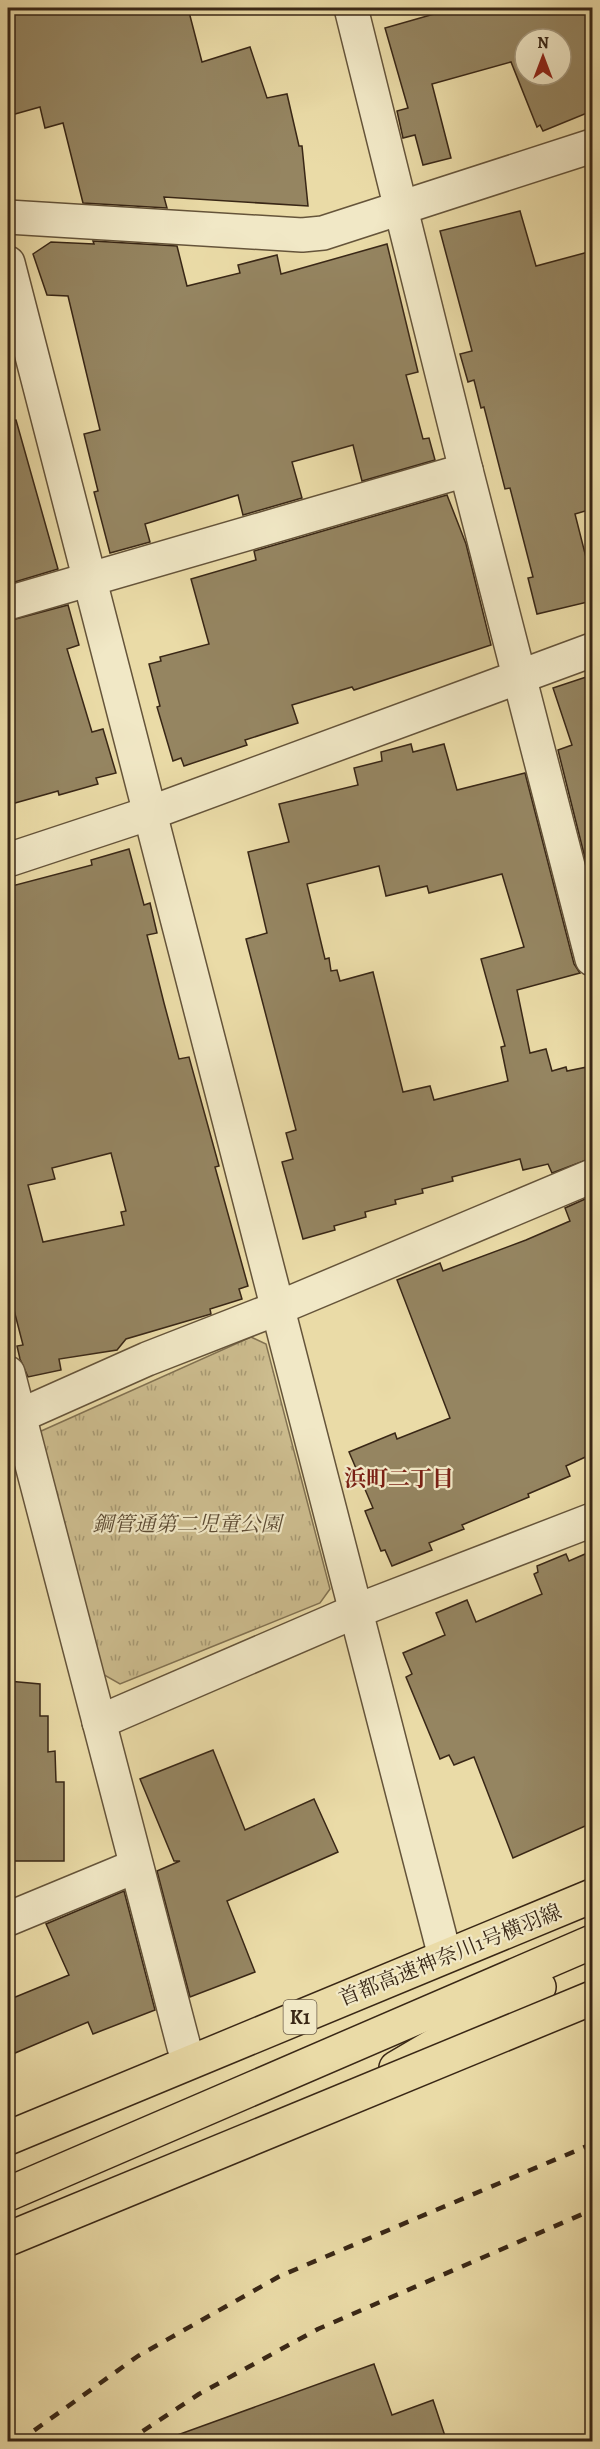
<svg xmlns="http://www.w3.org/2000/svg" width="600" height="2449" viewBox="0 0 600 2449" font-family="Alegreya,'Noto Serif JP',serif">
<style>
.park{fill:url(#park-tufts);stroke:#827252;stroke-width:1.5}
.building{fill:#958561;stroke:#392716;stroke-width:1.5;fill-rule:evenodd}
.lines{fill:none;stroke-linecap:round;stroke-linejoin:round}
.minor-casing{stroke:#65543a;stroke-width:36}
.motorway-casing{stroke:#392716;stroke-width:36}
.minor{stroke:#f1e8c6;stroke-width:33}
.motorway{stroke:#eadba7;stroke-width:33}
.rail{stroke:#392716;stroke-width:4.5;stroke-dasharray:10 10;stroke-linecap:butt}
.motorway-bridge-casing{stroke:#392716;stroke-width:36;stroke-linecap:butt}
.motorway-bridge{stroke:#eadba7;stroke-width:33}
.labels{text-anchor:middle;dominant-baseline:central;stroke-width:4.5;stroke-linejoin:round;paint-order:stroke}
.shield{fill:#f1e8c6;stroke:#70614b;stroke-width:1.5}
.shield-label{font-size:20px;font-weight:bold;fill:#392716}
.park-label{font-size:21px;font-style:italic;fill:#5e4c34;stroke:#f1e8c6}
.street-label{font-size:21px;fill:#392716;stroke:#f1e8c6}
.neighbourhood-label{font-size:22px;font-weight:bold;fill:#7a1f14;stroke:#f1e8c6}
</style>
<defs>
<pattern id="park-tufts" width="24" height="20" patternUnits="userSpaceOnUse" patternTransform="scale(1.5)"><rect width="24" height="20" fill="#ccbc8e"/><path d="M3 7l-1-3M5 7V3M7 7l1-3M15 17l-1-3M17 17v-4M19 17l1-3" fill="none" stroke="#a79973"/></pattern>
</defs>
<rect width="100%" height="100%" fill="#eadba7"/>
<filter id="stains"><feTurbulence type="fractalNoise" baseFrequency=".00333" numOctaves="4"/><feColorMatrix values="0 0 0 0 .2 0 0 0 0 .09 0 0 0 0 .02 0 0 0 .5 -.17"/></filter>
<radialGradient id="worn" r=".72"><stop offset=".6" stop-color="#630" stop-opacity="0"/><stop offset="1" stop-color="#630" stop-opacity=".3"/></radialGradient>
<path class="park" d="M251 1337 266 1344 330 1589 320 1603 120 1684 99 1672 39 1432Z"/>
<g class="building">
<path d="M8 8H188L202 62 250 47 267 98 287 94 299 146H302L308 206 164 197 167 208 83 203 63 123 45 128 40 107 8 116Z"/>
<path d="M455 8H592V111L543 131 540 125 537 127 511 62 432 84 451 158 423 165 415 135 403 138 397 111 408 108 385 28ZM525 39H561V75H525Z"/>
<path d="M520 211 536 266 592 251V509L575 514 592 581V601L537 614 528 578 533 577 510 488 505 489 484 407 481 408 474 380 468 382 460 354 472 351 440 231Z"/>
<path d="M93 241 177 246 187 286 240 273 238 265 277 255 281 274 387 244 418 372 406 375 423 439 429 438 435 460 362 481 353 445 292 462 302 498 243 515 238 495 145 524 150 542 110 553 94 492 98 491 84 434 100 430 68 296 47 295 33 254 51 242 94 244Z"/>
<path d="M16 420 58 569 8 584V421Z"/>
<path d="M447 495 466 544 491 645 354 690 352 687 292 705 298 723 245 740 247 745 184 766 181 758 173 761 157 707 160 706 149 664 161 661 160 657 209 644 191 579 256 560 254 551Z"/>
<path d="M68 605 79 645 67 649 92 732 103 729 116 773 96 778 98 784 59 795 58 791 8 805V621Z"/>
<path d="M592 675V886L558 750 572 745 553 688Z"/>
<path d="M411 744 413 752 444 744 457 790 525 773 574 964 580 973 517 990 530 1053 546 1049 552 1071 566 1067 567 1071 592 1066V1158L552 1173 548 1164 523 1170 520 1159 452 1177 453 1181 422 1189 423 1193 395 1200 396 1204 365 1212 366 1217 334 1226 335 1230 303 1239 282 1162 293 1159 286 1133 296 1130 246 939 267 933 248 852 289 842 279 804 358 785 354 768 382 761 381 752ZM379 866 386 896 427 886 429 893 502 874 524 947 481 959 505 1046 501 1047 508 1081 434 1100 430 1086 403 1092 373 972 340 981 337 970 331 971 329 958 325 959 307 884Z"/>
<path d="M129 849 144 905 150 903 157 933 147 935 164 1003 179 1059 189 1057 219 1166 215 1167 248 1286 239 1289 242 1299 210 1309 211 1314 126 1339 117 1350 59 1359 61 1370 28 1377 20 1359 17 1346 23 1345 8 1287V887L92 865 91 860ZM111 1153 126 1211 121 1212 124 1225 43 1242 28 1185 55 1179 52 1168Z"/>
<path d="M592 1196V1454L566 1466 570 1476 528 1494 529 1497 462 1525 464 1529 429 1543 432 1550 392 1566 385 1550 381 1551 365 1511 373 1508 349 1452 395 1433 397 1439 450 1418 397 1280 440 1263 443 1271 526 1240 570 1221 565 1208Z"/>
<path d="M592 1551V1823L513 1858 474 1757 454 1765 449 1755 440 1759 406 1677 412 1674 403 1653 445 1635 436 1613 467 1600 476 1622 542 1594 534 1574 538 1572 537 1566 566 1554 569 1561Z"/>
<path d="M8 1681 40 1684V1716H48V1752L55 1751 56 1782H64V1861H8Z"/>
<path d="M213 1750 245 1830 314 1799 338 1852 227 1901 255 1972 190 1997 157 1871 180 1861H174L140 1779Z"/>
<path d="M124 1891 155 2010 93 2034 88 2022 8 2056V2000L69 1975 46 1924Z"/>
<path d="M374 2364 392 2415 433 2400 447 2442H169V2438Z"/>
</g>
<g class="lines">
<defs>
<g id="minor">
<path d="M351 8 466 470 592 959"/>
<path d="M8 217 302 235 323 233 592 146"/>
<path d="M8 263 442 1945"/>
<path d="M8 603 466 470"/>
<path d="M8 860 150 813 592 650"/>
<path d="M8 1373 184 2047"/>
<path d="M8 1421 147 1359 278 1308 592 1176"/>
<path d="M99 1722 356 1611 592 1520"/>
<path d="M8 1919 136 1866"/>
</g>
<g id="motorway">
<path d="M396 2068 508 2002 539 1987"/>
<path d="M8 2138 592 1896"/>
<path d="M8 2194 592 1942"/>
</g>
</defs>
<use href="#minor" class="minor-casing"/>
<use href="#motorway" class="motorway-casing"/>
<use href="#minor" class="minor"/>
<use href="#motorway" class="motorway"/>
<g class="rail">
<path d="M18 2442 138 2356 280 2276 592 2144"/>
<path d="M126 2442 199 2394 318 2329 592 2210"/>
</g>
<defs>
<path id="motorway-bridge" d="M8 2239 592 1998"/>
</defs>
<use href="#motorway-bridge" class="motorway-bridge-casing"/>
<use href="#motorway-bridge" class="motorway-bridge"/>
</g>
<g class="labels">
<rect class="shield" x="283.5" y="2000" width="33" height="34" rx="4.5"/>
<g class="shield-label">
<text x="300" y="2017">K1</text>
</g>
<g class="park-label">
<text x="187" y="1524">鋼管通第二児童公園</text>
</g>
<g class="street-label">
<text transform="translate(450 1955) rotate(-22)">首都高速神奈川1号横羽線</text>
</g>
<g class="neighbourhood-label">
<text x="399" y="1479">浜町二丁目</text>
</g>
</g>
<rect width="600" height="2449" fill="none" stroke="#eadba7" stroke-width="30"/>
<rect x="9" y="9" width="582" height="2431" fill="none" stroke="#392716" stroke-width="3"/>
<rect x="15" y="15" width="570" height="2419" fill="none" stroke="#392716" stroke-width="1.5"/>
<g transform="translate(543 57)"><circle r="28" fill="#f1e8c6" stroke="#a79b80" stroke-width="1.5"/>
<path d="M0-4.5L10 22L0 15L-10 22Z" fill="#8f2418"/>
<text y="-9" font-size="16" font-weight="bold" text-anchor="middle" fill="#392716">N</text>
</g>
<rect width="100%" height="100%" filter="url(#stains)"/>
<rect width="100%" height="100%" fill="url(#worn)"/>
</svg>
